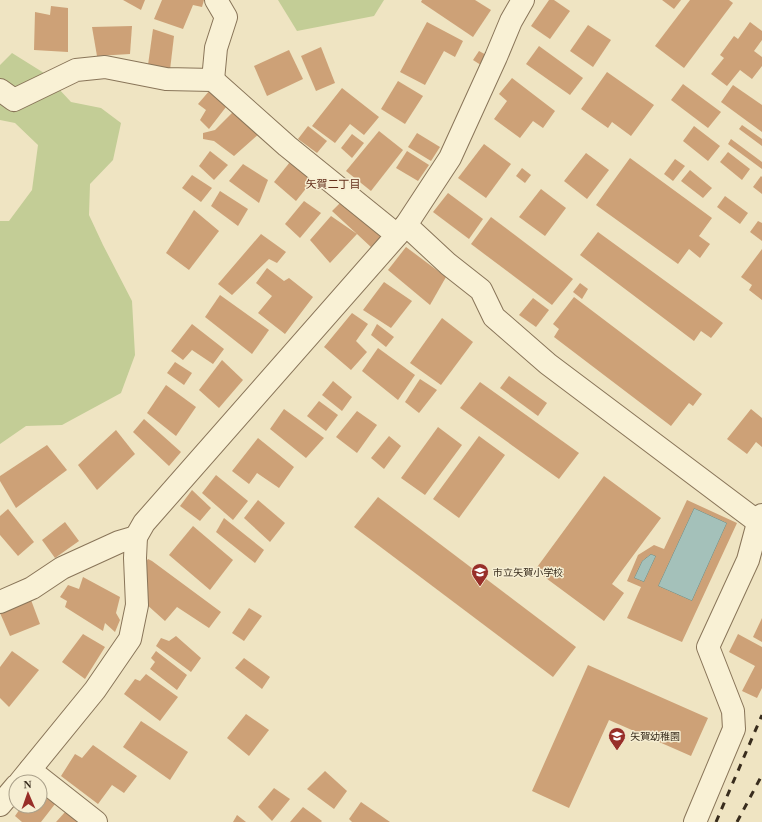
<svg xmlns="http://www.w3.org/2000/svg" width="762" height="822" viewBox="0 0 762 822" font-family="'Times New Roman','Noto Sans JP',serif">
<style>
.green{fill:#c3cd96}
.water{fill:#a4c1ba;stroke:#6b8f89}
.building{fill:#cda177;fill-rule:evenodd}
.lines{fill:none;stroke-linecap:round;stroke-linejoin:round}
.minor-casing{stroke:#897559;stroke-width:24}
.minor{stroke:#f9f1d5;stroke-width:22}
.rail{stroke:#382c1d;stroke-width:3;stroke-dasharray:7 7;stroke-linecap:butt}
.labels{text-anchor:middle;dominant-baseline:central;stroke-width:3;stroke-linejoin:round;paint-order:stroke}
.poi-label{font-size:10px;fill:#382c1d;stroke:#f6eed2;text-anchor:start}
.neighbourhood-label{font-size:11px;fill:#65301c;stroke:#f6eed2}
</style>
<rect width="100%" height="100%" fill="#efe4c2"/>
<g class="green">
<path d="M278 0H384L374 16 297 31Z"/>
<path d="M12 53 44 73 71 102 101 108 121 123 113 160 90 184 89 215 103 245 132 301 135 355 121 393 62 425 26 426 0 444V221H9L32 190 38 145 15 123 0 120V65Z"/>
</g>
<g class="water">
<path d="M694 508 727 523 692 601 658 586Z"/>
<path d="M651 554 656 556 644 582 634 578 642 561Z"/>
</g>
<g class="building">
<path d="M123 0H145L141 10Z"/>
<path d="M162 0H204L202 7 193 5 183 29 154 19Z"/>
<path d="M422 0H475L491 10 473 37 421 2Z"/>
<path d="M549 0H554L570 11 550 39 531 26Z"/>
<path d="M662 0H681L674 9Z"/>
<path d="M690 0H729L733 3 684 68 655 46Z"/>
<path d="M51 6 68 8V52L34 50 35 12 50 15Z"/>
<path d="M427 22 463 41 455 57 444 51 425 85 400 72Z"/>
<path d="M750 22 762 31V40L754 51 762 57V66L752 79 740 70 727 86 711 74 724 58 720 55 734 36 738 39Z"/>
<path d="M588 25 611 40 593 67 570 51Z"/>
<path d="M132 26 130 54 97 56 92 27Z"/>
<path d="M153 29 174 36 170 70 148 65Z"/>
<path d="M539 46 583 78 570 95 526 64Z"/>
<path d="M321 47 335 83 316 91 301 56Z"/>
<path d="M289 50 303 79 267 96 254 66Z"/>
<path d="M479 51 490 57 484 67 473 60Z"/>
<path d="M607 72 654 105 631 136 612 122 608 128 581 109Z"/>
<path d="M512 78 555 111 543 128 533 121 520 138 494 119 507 101 499 94Z"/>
<path d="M398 81 423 96 405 124 381 109Z"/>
<path d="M683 84 721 112 708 128 671 100Z"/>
<path d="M733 85 762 105V132L721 102Z"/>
<path d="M342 88 379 117 364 135 350 124 335 143 312 126Z"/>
<path d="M210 90 226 107 209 129 200 120 206 110 198 104Z"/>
<path d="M234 111 260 133 234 156 214 141 203 139V133L215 130Z"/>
<path d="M742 125 762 139V146L739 129Z"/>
<path d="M308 126 327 141 317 153 298 139Z"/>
<path d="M694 126 720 146 708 161 683 141Z"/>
<path d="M379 131 403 150 371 191 346 171Z"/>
<path d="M417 133 440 147 431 161 408 147Z"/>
<path d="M352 134 364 143 352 158 341 148Z"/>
<path d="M731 139 762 162V169L728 144Z"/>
<path d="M484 144 511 164 486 198 458 178Z"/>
<path d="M210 151 228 165 214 180 199 166Z"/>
<path d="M407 151 429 165 418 181 396 168Z"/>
<path d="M728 152 750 169 742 180 720 162Z"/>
<path d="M586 153 609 170 587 199 564 181Z"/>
<path d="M630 158 712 218 699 236 710 244 700 258 689 249 678 264 596 205Z"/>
<path d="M675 159 685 166 673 181 664 174Z"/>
<path d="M290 162 312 181 296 201 274 182Z"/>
<path d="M243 164 268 180 259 203 229 181Z"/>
<path d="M522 168 531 175 525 183 516 176Z"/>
<path d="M690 170 712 188 703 198 681 181Z"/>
<path d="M192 175 212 188 201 202 182 188Z"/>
<path d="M761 176 762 177V194L753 187Z"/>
<path d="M541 189 566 208 545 236 519 217Z"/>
<path d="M220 191 248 209 238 226 211 206Z"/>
<path d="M448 193 483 219 469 239 433 212Z"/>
<path d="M725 196 748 213 740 224 717 207Z"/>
<path d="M344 199 383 234 372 248 357 234 330 263 310 240 331 216 357 234 332 211Z"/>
<path d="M304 201 321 213 300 238 285 224Z"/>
<path d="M194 210 219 231 189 270 166 253Z"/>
<path d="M491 217 573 279 552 305 471 244Z"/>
<path d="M758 221 762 223V241L750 232Z"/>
<path d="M598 232 723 323 711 338 701 331 694 341 580 255Z"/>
<path d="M261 234 286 252 277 263 269 259 232 295 218 284Z"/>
<path d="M406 247 446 277 430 305 388 270Z"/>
<path d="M762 249V300L749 290 752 285 741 277Z"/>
<path d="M267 268 284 281 289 278 313 297 285 334 258 313 272 296 256 283Z"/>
<path d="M384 282 412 301 391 328 363 310Z"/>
<path d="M580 283 588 289 582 299 573 292Z"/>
<path d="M220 295 269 330 252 354 205 317Z"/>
<path d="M574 297 702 394 693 406 689 403 671 426 554 337 559 329 553 324Z"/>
<path d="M533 298 549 310 536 327 519 315Z"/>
<path d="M352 313 368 324 356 341 367 352 351 370 324 347Z"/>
<path d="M442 318 473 342 441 385 410 363Z"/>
<path d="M192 324 224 349 213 364 192 350 183 360 171 351Z"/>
<path d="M377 324 394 337 386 347 371 335Z"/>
<path d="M378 348 415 375 398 400 362 371Z"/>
<path d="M222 360 243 380 219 408 199 390Z"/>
<path d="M175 362 192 373 184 385 167 373Z"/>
<path d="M509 376 547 403 538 416 500 388Z"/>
<path d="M420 379 437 390 419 413 405 402Z"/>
<path d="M333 381 352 397 342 411 322 395Z"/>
<path d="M480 382 579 453 559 479 460 408Z"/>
<path d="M166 385 196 407 176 436 147 413Z"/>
<path d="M319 401 338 415 326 431 307 416Z"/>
<path d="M284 409 324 438 306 458 270 429Z"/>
<path d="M751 409 762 418V447L756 442 747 454 727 439Z"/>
<path d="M357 411 377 425 357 453 336 437Z"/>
<path d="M144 419 181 452 169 466 133 432Z"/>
<path d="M438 427 462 445 425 495 401 478Z"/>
<path d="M116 430 135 454 97 490 78 465Z"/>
<path d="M389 436 401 446 384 469 371 458Z"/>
<path d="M479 436 505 455 459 518 433 499Z"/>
<path d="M258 438 294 467 279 488 257 473 249 484 232 471Z"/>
<path d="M47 445 67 470 16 508 0 481V476Z"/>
<path d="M216 475 248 501 233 520 202 493Z"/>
<path d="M604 476 661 518 612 584 624 593 604 621 535 570Z"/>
<path d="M192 490 211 508 200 521 180 506Z"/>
<path d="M378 497 576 647 553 677 354 527Z"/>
<path d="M258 500 285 523 270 542 244 518Z"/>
<path d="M687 500 737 523 682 642 627 618 641 587 627 581 638 555 654 545 664 549ZM694 508 727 523 692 601 658 586ZM651 554 656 556 644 582 634 578 642 561Z"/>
<path d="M8 509 34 542 18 556 0 535V516Z"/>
<path d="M224 518 264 550 255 563 216 532Z"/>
<path d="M65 522 79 541 55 558 42 540Z"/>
<path d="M193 526 233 560 210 590 169 555Z"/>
<path d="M148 559 152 561 221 612 209 628 177 607 165 621 145 603 142 568Z"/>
<path d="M83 577 120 597 116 613 120 620 115 632 105 623 103 631 65 607 67 601 60 597 68 585 79 589Z"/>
<path d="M31 600 40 624 10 636 0 613Z"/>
<path d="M249 608 262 616 244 641 232 633Z"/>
<path d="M762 618V642L753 637Z"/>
<path d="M83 634 105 647 85 679 62 662Z"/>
<path d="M738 634 762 647V688L757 698 742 691 755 666 729 652Z"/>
<path d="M176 636 201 658 191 672 156 646 161 638 169 641Z"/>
<path d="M12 651 39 670 9 707 0 698V667Z"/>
<path d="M156 651 187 675 177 690 150 669 155 662 151 658Z"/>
<path d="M244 658 270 677 262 689 235 668Z"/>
<path d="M588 665 708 718 691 756 609 720 569 808 532 791Z"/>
<path d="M146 674 178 697 160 721 124 694 135 679 140 681Z"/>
<path d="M246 714 269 730 249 756 227 738Z"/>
<path d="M141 721 188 752 170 780 123 747Z"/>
<path d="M93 745 137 776 124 793 112 785 98 804 61 776 75 754 82 758Z"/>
<path d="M325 771 347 791 334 809 307 789Z"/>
<path d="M274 788 290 799 272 821 258 807Z"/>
<path d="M40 794 55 804 41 822H22L15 816 22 806H40Z"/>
<path d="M361 802 390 822H352L349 819Z"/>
<path d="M303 807 322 821 321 822H290Z"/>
<path d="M66 811 79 822H56Z"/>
<path d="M237 815 246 822H233Z"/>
</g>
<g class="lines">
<defs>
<g id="minor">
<path d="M213 80 216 48 226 17 216 0"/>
<path d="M0 90 14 100 76 70 105 67 166 79 213 80 287 146 397 235"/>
<path d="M406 225 448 264 481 290 494 317 548 364 762 525"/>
<path d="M0 602 32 588 62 568 119 542 136 537"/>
<path d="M30 770 96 822"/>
<path d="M20 782 95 690 130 639 137 605 135 558 136 537 144 523 406 225 450 158 496 57 511 21 523 0"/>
<path d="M0 805 16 786"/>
<path d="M695 822 734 729 733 711 708 647 748 560 758 523 762 515"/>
</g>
</defs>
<use href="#minor" class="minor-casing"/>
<use href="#minor" class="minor"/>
<g class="rail">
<path d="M716 822 762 715"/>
<path d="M737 822 762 775"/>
</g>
</g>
<defs>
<symbol id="school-pin" viewBox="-11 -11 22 30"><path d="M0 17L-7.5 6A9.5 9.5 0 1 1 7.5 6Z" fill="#982e28" stroke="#f6eed2"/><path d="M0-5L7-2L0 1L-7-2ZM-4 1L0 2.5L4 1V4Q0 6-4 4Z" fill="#fff"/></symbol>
</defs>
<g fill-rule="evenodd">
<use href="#school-pin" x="470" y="562" width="20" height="27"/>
<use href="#school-pin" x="607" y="726" width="20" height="27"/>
</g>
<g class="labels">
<g class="poi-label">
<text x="493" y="572">市立矢賀小学校</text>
<text x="630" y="736">矢賀幼稚園</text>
</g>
<g class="neighbourhood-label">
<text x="333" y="184">矢賀二丁目</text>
</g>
</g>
<g transform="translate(28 794) rotate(358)"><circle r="19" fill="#f6eed2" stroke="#aaa08a"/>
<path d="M0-3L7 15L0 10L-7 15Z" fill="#982e28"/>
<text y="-6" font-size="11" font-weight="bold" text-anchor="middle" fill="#382c1d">N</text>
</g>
</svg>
